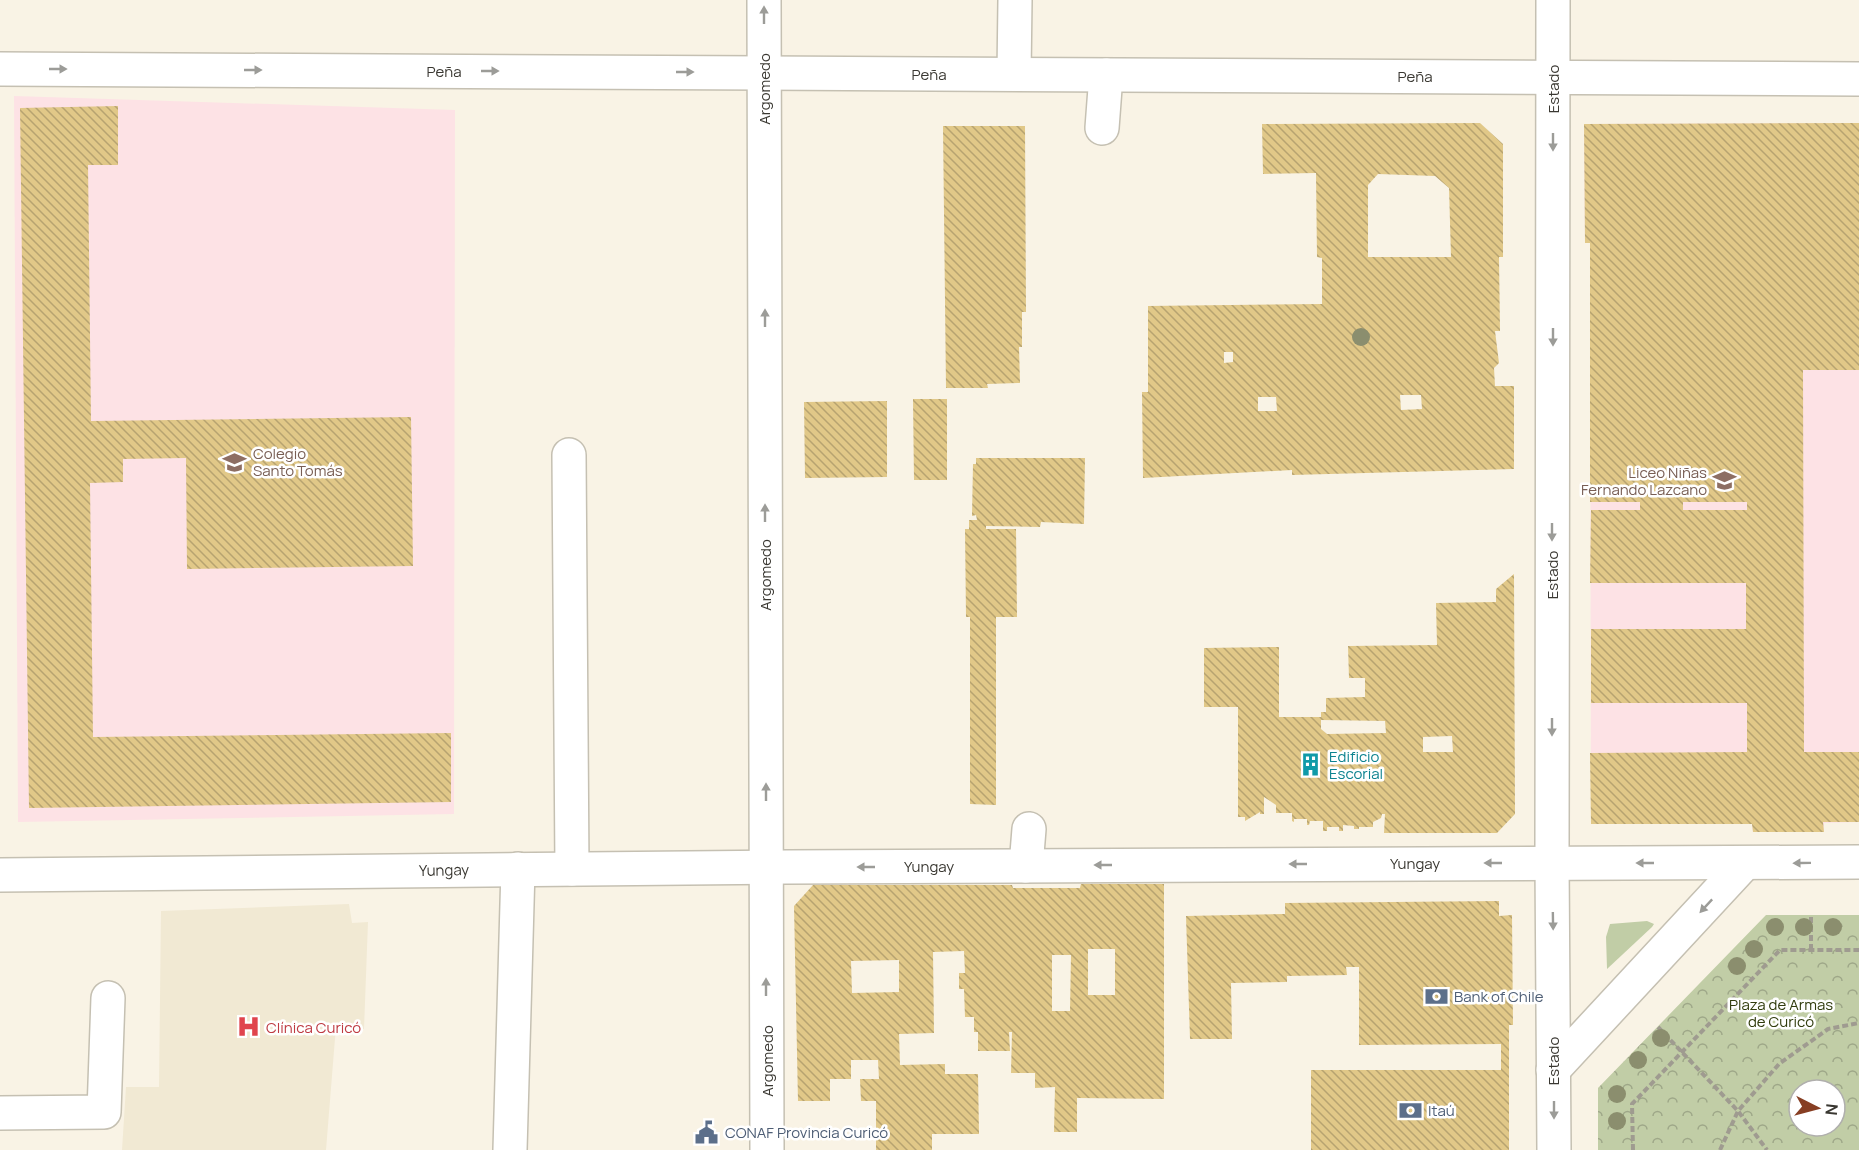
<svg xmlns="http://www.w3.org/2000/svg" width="1859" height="1150" viewBox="0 0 1859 1150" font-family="Manrope,sans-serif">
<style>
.education{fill:#fde2e5}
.medical{fill:#f1e9d3}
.green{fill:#c1cda6}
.park{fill:url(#park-crowns);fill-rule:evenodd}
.building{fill:url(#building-back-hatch);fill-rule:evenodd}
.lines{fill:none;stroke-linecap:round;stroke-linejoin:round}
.minor-casing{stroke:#c5c0b2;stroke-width:36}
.path{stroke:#9f9b90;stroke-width:4;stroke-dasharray:6 3;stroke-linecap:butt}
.minor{stroke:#fff;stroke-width:33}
.tree{fill:#8b8e6e}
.oneway{fill:#9c9c98}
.labels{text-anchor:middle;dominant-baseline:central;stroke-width:5;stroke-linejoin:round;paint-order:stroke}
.street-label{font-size:15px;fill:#3a3832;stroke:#fff}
.education-label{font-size:15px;fill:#785e54;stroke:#fff;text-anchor:start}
.culture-label{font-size:15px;fill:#0d838f;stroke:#fff;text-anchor:start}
.service-label{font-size:15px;fill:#4e5e75;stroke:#fff;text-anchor:start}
.park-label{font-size:15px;fill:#313c0d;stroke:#fff}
.health-label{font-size:15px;fill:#be3a42;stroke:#fff;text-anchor:start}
</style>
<defs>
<pattern id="park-crowns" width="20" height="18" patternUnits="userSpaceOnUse" patternTransform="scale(1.5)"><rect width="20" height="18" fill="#c1cda6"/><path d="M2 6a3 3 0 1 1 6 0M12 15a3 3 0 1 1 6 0" fill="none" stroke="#9ea788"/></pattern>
<pattern id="building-back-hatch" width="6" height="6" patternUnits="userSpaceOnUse" patternTransform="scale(1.5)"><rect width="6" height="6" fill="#e1c888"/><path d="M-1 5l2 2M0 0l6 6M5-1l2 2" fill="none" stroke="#b7a370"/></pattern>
</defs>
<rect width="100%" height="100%" fill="#f9f3e5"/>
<g class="education">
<path d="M14 96 455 110 454 814 18 822Z"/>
<path d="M1859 123V822L1824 823V832H1753L1752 824H1591L1590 243H1585L1584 124Z"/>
</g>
<path class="medical" d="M349 904 352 923 368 922 364 1029 336 1026 326 1150H122L126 1087H159L161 911Z"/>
<path class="green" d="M1647 921 1654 924 1652 927 1607 969 1606 937 1610 924Z"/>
<path class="park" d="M1766 915H1859V1150H1598V1088ZM1799 1090H1835V1126H1799Z"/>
<g class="building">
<path d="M118 106V165H88L91 421 411 417 413 566 187 569 186 458 123 459V482L90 483 93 737 451 733V802L29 808 20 108Z"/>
<path d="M1480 123 1503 144V257H1499L1500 331H1495L1499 363 1494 368 1495 386H1514V469L1292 475V470L1143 478 1142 392H1148V306L1322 304V258L1317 257 1316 173 1263 174 1262 124ZM1378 174 1435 176 1449 188 1451 257H1368V185ZM1224 352H1233V362L1224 363ZM1400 395H1421L1422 409 1401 410ZM1258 397H1276L1277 411H1258Z"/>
<path d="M1859 123V370H1803L1804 752H1859V822H1823L1824 832H1753L1752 824H1591L1590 753 1747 752V703H1591V629H1746V583H1590L1591 510H1640V502H1590V243H1585L1584 124ZM1683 502H1747V510H1683Z"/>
<path d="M943 126H1025L1026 312H1022V347H1019L1020 383 987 384 988 388H946Z"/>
<path d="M913 399H947V480H914Z"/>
<path d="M887 401V477L805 478 804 402Z"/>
<path d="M976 458H1085L1084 524 1041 522 1040 527 986 526V529H1016L1017 617H996V805L970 804V617H966L965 529H969V520H977L976 515 972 516 973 464H976Z"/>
<path d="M1514 574 1515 814 1497 833H1384L1385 814H1382L1381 818 1373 822V827H1359V829H1354V826L1343 825V831H1339V827H1327V831H1323V821H1310L1309 825H1307V819H1294V822L1292 821V813H1276V805L1264 797V814H1260V812L1245 821V817H1238V707H1204V648L1279 647V717H1321V712H1326V698L1365 697V678H1349L1348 646 1437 645 1436 603 1496 602V589ZM1321 720 1385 721 1386 733 1327 734 1321 729ZM1452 736 1453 752H1423V737Z"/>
<path d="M1081 884H1164V1099L1077 1098V1132H1054L1055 1087 1035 1088V1073H1011L1012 1032H1009L1010 1051H978V1032H974V1017H965L964 989H959V973H965L964 951 933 952 934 1033 899 1034 900 1065 945 1064V1074H978L979 1134H932V1150H876V1101H861L860 1079H879L878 1060H851V1079H830V1101H798L794 906 813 885H1012L1013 888H1080ZM1088 949H1115V995H1088ZM1052 955H1071L1070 1011H1052ZM899 960V992L852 993 851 961Z"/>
<path d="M1499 901V916L1512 915 1513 1025H1509V1150H1311V1070H1501V1044L1359 1045V967H1346L1347 975 1287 976V982L1231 983 1232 1039H1190L1186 916 1285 914V903Z"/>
</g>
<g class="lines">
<defs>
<g id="minor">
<path d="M764 0 767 1150"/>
<path d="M1553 0 1552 862 1554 1150"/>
<path d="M0 69 1859 79"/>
<path d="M1014 74 1015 0"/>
<path d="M1102 128 1106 75"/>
<path d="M569 455 572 869"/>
<path d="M1026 866 1029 829"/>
<path d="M0 875 787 867 1859 862"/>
<path d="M1553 1070 1745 863"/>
<path d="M0 1113 104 1112 108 998"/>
<path d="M510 1150 518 869"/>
</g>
</defs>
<use href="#minor" class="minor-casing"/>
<g class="path">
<path d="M1811 950V915"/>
<path d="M1658 1027 1738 1111 1767 1150"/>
<path d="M1633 1150 1632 1104 1780 950H1859"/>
<path d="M1720 1150 1738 1111 1779 1064 1828 1029 1859 1023"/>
</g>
<use href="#minor" class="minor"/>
</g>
<g class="tree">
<circle cx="1361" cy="337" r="9"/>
<circle cx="1775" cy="927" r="9"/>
<circle cx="1804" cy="927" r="9"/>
<circle cx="1833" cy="927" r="9"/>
<circle cx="1754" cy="949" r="9"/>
<circle cx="1737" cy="966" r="9"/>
<circle cx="1661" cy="1038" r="9"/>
<circle cx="1638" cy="1060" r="9"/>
<circle cx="1617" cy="1094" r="9"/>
<circle cx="1617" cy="1121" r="9"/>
</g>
<defs><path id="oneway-solid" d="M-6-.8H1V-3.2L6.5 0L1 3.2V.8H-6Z" transform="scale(1.5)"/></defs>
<g class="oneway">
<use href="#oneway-solid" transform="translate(764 15) rotate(-90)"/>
<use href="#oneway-solid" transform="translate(58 69)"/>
<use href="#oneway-solid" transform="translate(253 70)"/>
<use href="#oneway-solid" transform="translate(490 71)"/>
<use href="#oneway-solid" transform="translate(685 72)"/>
<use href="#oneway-solid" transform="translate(1553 142) rotate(90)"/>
<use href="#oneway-solid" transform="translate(765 318) rotate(-90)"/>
<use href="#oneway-solid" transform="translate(1553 337) rotate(90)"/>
<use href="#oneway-solid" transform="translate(765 513) rotate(-90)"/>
<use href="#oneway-solid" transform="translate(1552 532) rotate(90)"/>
<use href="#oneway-solid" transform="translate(1552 727) rotate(90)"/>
<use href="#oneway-solid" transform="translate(766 792) rotate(-90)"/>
<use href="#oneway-solid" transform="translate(1493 863) rotate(180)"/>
<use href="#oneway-solid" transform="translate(1645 863) rotate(-180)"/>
<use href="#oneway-solid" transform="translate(1802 863) rotate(179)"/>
<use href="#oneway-solid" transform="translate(1298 864) rotate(180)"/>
<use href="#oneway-solid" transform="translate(1103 865) rotate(180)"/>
<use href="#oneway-solid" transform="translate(866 867) rotate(180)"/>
<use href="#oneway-solid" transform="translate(1706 906) rotate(133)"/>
<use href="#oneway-solid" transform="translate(1553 921) rotate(89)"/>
<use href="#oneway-solid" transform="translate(766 987) rotate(-90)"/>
<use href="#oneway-solid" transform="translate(1554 1110) rotate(90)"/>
</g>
<defs>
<symbol id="school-bare" viewBox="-9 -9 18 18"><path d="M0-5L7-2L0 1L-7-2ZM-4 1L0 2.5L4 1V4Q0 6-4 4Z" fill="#8d6e63" stroke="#fff" stroke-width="2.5" paint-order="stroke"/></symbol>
<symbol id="building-bare" viewBox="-9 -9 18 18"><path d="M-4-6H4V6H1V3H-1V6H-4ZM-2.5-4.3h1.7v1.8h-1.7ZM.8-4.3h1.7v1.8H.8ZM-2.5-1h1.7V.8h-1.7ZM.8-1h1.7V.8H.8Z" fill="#0f9aa8" stroke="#fff" stroke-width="2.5" paint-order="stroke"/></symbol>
<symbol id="bank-bare" viewBox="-9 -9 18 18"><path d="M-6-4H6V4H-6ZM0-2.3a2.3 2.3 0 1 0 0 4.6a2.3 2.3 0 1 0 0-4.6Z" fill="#5c6f8a" stroke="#fff" stroke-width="2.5" paint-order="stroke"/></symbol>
<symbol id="hospital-bare" viewBox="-9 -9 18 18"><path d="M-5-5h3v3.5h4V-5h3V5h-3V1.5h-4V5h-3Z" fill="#e0444e" stroke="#fff" stroke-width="2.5" paint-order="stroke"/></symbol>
<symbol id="civic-bare" viewBox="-9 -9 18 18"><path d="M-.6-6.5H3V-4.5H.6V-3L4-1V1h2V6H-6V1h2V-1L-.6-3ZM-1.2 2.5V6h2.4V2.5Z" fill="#5c6f8a" stroke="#fff" stroke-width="2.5" paint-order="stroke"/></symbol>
</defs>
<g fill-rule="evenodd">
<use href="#school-bare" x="218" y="446" width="33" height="33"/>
<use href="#school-bare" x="1708" y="464" width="33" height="33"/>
<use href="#building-bare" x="1294" y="748" width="33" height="33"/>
<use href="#bank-bare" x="1420" y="980" width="33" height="33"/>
<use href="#hospital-bare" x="232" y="1010" width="33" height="33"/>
<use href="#bank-bare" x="1394" y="1094" width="33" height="33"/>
<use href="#civic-bare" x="690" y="1116" width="33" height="33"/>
</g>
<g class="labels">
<g class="street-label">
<text x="444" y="71">Peña</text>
<text x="929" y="74">Peña</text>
<text x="1415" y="76">Peña</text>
<text transform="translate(764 89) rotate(-90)">Argomedo</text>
<text transform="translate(1553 89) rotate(-90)">Estado</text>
<text transform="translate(765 575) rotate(-90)">Argomedo</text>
<text transform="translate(1552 575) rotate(-90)">Estado</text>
<text x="1415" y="863">Yungay</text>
<text x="929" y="866">Yungay</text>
<text transform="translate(444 870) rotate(-1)">Yungay</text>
<text transform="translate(767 1061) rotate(-90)">Argomedo</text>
<text transform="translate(1553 1061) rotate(-90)">Estado</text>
</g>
<g class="education-label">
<text x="253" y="453">Colegio<tspan x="253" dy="17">Santo Tomás</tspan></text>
<text x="1707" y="472" text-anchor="end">Liceo Niñas<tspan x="1707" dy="17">Fernando Lazcano</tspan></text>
</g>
<g class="culture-label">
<text x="1329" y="756">Edificio<tspan x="1329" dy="17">Escorial</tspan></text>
</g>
<g class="service-label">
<text x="1454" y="996">Bank of Chile</text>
<text x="1428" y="1110">Itaú</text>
<text x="725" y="1132">CONAF Provincia Curicó</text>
</g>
<g class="park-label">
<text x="1781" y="1004">Plaza de Armas<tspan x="1781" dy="17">de Curicó</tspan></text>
</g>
<g class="health-label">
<text x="266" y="1027">Clínica Curicó</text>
</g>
</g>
<g transform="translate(1817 1108) rotate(96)"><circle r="28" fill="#ffffff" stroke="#b0afad" stroke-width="1.5"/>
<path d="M0-4.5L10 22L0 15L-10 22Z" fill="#873e23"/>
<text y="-9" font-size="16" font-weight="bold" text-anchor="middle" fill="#3a3832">N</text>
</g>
</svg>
